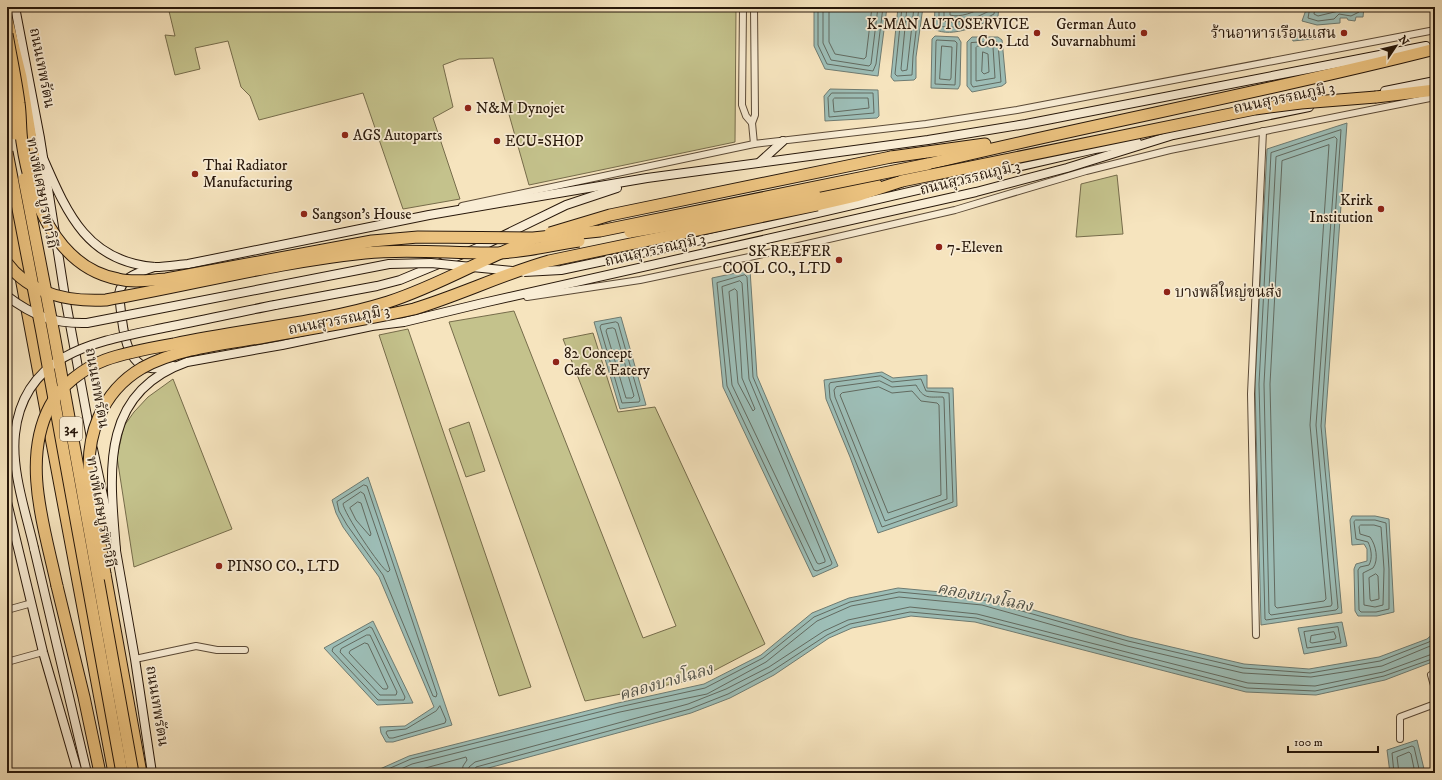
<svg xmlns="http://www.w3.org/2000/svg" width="1442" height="780" viewBox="0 0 1442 780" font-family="'IM FELL DW Pica','Noto Serif Thai',serif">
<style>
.green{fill:#c4c28c;stroke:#766c4b}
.water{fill:#9dbeb7;stroke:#6e7b72}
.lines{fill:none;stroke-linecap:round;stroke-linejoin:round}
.shore{stroke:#626a60;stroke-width:1}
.street-casing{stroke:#5b4a37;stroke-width:8}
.secondary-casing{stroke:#27170a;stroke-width:10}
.highway-casing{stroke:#27170a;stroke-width:13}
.street{stroke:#f9edd5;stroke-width:6}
.secondary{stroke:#f9edd5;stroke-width:8}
.highway{stroke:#ebc27f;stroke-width:11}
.secondary-bridge-casing{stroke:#27170a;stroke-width:10;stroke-linecap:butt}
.highway-bridge-casing{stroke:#27170a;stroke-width:13;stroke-linecap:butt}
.secondary-bridge{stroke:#f9edd5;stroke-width:8}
.highway-bridge{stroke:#ebc27f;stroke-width:11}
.poi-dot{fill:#8f2418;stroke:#f9edd5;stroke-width:1.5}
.labels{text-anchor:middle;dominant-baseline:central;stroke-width:3.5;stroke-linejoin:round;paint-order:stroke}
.shield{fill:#f9edd5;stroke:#665747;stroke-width:1}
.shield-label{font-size:14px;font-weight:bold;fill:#27170a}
.poi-label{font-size:15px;fill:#27170a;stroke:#f9edd5;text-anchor:start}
.street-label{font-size:15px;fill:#27170a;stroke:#f9edd5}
.water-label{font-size:16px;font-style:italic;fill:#505147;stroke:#f9edd5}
</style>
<rect width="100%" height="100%" fill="#f6e4be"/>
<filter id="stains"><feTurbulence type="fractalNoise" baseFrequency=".005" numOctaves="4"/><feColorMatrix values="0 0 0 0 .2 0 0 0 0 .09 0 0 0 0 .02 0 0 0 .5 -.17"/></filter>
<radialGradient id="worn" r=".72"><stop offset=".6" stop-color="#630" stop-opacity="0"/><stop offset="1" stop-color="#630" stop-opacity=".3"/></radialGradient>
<g class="green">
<path d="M168 7H736L735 142 529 185 493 58 459 59 443 65 453 107 433 118 460 199 403 209 363 93 259 120 250 96 241 87 228 41 195 48 200 69 175 75 165 35 175 36Z"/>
<path d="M1117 175 1123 234 1076 237 1081 184Z"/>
<path d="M514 311 643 638 676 626 563 339 593 333 618 412 655 407 765 644 698 679 585 701 449 322Z"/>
<path d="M408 329 531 687 499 696 379 335Z"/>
<path d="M173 379 232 529 134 567 117 457 124 426 134 412 148 397Z"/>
<path d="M469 422 485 471 466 477 449 429Z"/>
</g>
<g class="water">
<path d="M814 7H887L878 76 825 69 814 46Z"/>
<path d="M898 7H923L916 57V78L914 80 894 81 891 77Z"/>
<path d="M935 7H999L998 16C983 24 952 39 934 29Z"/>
<path d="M1307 7H1364L1363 17H1356L1355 21 1348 20 1347 18H1340V23L1317 25 1302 21Z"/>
<path d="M1295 32 1320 35 1321 38 1293 41 1291 35Z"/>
<path d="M935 36 958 37 961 42 960 85 958 89 931 88 932 39Z"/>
<path d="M972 37H998L1002 40 1006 83 1002 86 972 92 967 86V42Z"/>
<path d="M830 89 878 90 879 116 877 118 825 121 824 96Z"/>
<path d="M1347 123 1325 426 1342 613 1261 625 1255 384 1267 149Z"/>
<path d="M750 270 757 376 838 566 813 577 723 387 712 278Z"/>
<path d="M621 317 646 405 620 409 594 322Z"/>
<path d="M882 372 893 378 927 375V388H953L957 506 878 533 850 457 826 399 824 380Z"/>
<path d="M368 477 452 725 393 742H386L381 733 380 727 405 726 434 707 379 577 343 527 336 513 332 500Z"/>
<path d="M1352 516H1375L1389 519 1394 612 1377 616H1358L1355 611 1354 569 1356 564 1367 561V549L1364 544 1352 545 1350 520Z"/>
<path d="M898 588 984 596 1129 637 1244 664 1309 669 1379 657 1427 639 1435 632V661L1385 680 1316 695 1246 692 975 622 911 616 852 628 829 638 774 675 730 698 691 713 470 773H371L409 756 618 703 704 684 761 655 812 613 849 598Z"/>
<path d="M373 621 413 703 377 705 324 648Z"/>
<path d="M1342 622 1347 646 1304 654 1298 628Z"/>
<path d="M1417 740 1425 773H1390L1387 750Z"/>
</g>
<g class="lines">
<g class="shore">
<path d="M818 7V45L827 64 873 71 876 64 883 7"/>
<path d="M823 7V43L831 60 869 66 871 64 878 7"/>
<path d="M829 7V42L835 54 864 59 866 57 872 7"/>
<path d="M902 7 895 74 897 76 912 75 913 56 919 7"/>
<path d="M907 7 901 69 902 71 907 70 914 7"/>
<path d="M939 7V26C958 30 977 23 994 14L995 7"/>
<path d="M944 7V21C959 25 976 18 989 11L990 7"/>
<path d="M950 7V15C960 18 975 12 983 7"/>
<path d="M1310 7 1308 18 1318 21 1334 19 1339 14 1351 16 1359 12 1360 7"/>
<path d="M1315 7 1314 14 1318 16 1355 7"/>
<path d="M937 40 955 41 957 43 955 85 935 84 936 42Z"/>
<path d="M996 41 998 43 1001 82 973 87 971 84V43Z"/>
<path d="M942 46 952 47 951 78 950 80 940 79Z"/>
<path d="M978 46 993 47 995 78 976 81V48Z"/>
<path d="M983 52 988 54 989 72 984 74 982 72Z"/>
<path d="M832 93H873L874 113 829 117 828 98Z"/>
<path d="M835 98H868L869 108 834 112 833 100Z"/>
<path d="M1341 130 1321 426 1338 608 1336 610 1266 620 1265 619 1259 384 1271 153Z"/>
<path d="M1335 137 1337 139 1316 425 1332 604 1331 606 1271 615 1269 613 1264 384 1276 157Z"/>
<path d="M1329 145 1310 425 1326 599 1324 601 1277 608 1275 606 1270 384 1282 161Z"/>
<path d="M745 275 747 277 753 377 832 563 831 565 817 571 814 570 727 386 717 283Z"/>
<path d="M740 281 742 283 749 379 825 560V562L819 564 817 563 732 385 722 287Z"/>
<path d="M735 289 737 291 742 378 755 409 753 411 738 383 729 292Z"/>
<path d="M616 322 618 323 640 400 639 402 622 403 600 327 601 325Z"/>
<path d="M613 328 615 329 634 396 632 398H626L606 331 607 329Z"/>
<path d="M881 376 892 382 921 379 926 391 949 393 953 502 882 527 830 398 829 385 830 383Z"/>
<path d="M880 381 892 387 916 385C924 399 927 397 943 397L944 399 947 499 885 521 835 397 834 390 836 387Z"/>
<path d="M879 387 892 393 912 391 921 401 937 403 939 405 941 495 888 513 840 395 842 393Z"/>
<path d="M364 485 367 486 437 694 436 697 433 696 383 575 347 525 339 511 337 502Z"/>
<path d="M361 492 364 494 390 570 388 572C381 569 343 512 343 504Z"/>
<path d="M358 502 361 503 371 534 370 536 356 520 350 508Z"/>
<path d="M1356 520H1375L1386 523 1389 569V609L1376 612H1361L1359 610 1358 570 1360 567 1369 565C1373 558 1371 548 1368 542L1356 539 1354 522Z"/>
<path d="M1361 525H1374L1381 527 1384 569 1383 605 1375 607 1364 605 1363 573 1373 568C1379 560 1376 545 1370 537L1360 534 1359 527Z"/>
<path d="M1376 574 1378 576 1379 599 1371 601 1370 599 1369 578Z"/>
<path d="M370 627 372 628 405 697 404 700H378L332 651 333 648Z"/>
<path d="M1338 627 1341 643 1307 648 1304 632Z"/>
<path d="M1334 632 1336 637 1335 639 1312 643 1310 642 1311 636Z"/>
<path d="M367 635H370L397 692 396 695H380L340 652 341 649Z"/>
<path d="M365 643 368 644 388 687 387 689H383L349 653 350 651Z"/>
<path d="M440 706 446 720 445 723 393 738H389L386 733 387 731 406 729 436 711Z"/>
<path d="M379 773 411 759 619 707 705 688 763 658 814 617 850 602 899 592 983 600 1128 641 1243 668 1310 673 1380 661 1429 642 1435 637"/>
<path d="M392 773 412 764 620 712 707 694 766 662 817 621 851 606 899 597 982 605 1127 646 1243 673 1311 677 1382 666 1435 644"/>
<path d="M407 773 466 757 467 760 463 766 462 773"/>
<path d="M468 773 469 767 475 762 688 704 726 689 769 667 824 631 848 620 910 607 977 614 1248 683 1315 686 1383 672 1435 653"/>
<path d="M473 773 476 767 690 709 728 694 772 671 827 635 850 624 910 612 976 618 1247 688 1315 691 1384 676 1435 658"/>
<path d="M1394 773 1392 753 1412 746 1414 747 1420 773"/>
<path d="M1399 773 1397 757 1409 752 1411 754 1415 773"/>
</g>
<defs>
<g id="street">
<path d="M743 7 742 105 746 116 752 123 754 144"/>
<path d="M752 123 755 115 754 7"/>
<path d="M462 206 754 144 926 124 1017 110 1435 30"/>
<path d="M527 297 640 280 768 253 955 210 1086 171 1170 150 1435 97"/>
<path d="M7 610 32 603"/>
<path d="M1256 635 1251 394 1263 131"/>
<path d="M135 659 196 646 217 650H245"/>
<path d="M7 662 43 652"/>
<path d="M1431 675 1435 689"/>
<path d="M1400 739V717L1435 704"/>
</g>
<g id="secondary">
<path d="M15 7 40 138 65 297 91 438"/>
<path d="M1385 91 1435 81"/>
<path d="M43 158C67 213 87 262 155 267 166 267 177 265 188 264L429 215 647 178 928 140 1026 124 1426 46"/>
<path d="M760 162 783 141"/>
<path d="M684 244 1095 149 1137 142"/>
<path d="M154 267C138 273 122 276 119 294 122 316 122 365 151 368 158 369 166 367 173 366"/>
<path d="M275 305 377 286 400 280 482 246 566 205 617 188"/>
<path d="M93 449 110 528"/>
<path d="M7 502 43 652 78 773"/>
<path d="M115 545 135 659 152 773"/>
<path d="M34 548 87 773"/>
<path d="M116 550C110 475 98 393 187 362L282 345 372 326 404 322 483 303 976 192 1067 168 1173 135 1309 107"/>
</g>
<g id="highway">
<path d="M7 20 21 77 41 202"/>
<path d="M1376 97 1435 90"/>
<path d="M891 157 985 144"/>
<path d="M928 164C1097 123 1267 92 1435 49"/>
<path d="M815 195 876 184"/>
<path d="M7 203 114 773"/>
<path d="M817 205 856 196 902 181"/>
<path d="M105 574 141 773"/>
<path d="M57 586 84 697 100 773"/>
</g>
</defs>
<use href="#street" class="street-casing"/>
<use href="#secondary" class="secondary-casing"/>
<use href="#highway" class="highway-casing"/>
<use href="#street" class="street"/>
<use href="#secondary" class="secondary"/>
<use href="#highway" class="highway"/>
<defs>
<g id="secondary-bridge">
<path d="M524 272 561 270 684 244"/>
<path d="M7 296C33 316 55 324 87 323L389 264 431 263 512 271"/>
<path d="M34 548C26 513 11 470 15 434 24 350 101 341 168 327 204 320 239 312 275 305"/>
</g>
<g id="highway-bridge">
<path d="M7 34C11 57 16 80 19 103 21 116 20 129 22 142 30 197 55 267 118 279 134 283 150 280 166 279L372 241 418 237 533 238 600 231 928 164"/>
<path d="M7 92 15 134"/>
<path d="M7 152 42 333 122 773"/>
<path d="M24 179 54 334 133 773"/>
<path d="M902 181 1255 109 1301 103 1376 97"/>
<path d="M630 232 712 218 815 195"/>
<path d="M550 233 610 215 891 157"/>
<path d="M7 263C30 294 69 302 106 300 192 285 278 262 365 253 410 248 454 254 498 253 526 252 552 245 579 241"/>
<path d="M105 574 90 482C85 437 101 392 142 368 178 348 225 344 265 337 315 328 365 320 414 309 460 295 503 274 549 261L817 205"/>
<path d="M57 586C45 529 21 461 50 406 60 386 84 368 105 360 127 352 151 348 174 344 244 329 321 323 388 302 438 286 482 259 531 240"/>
</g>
</defs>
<use href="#secondary-bridge" class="secondary-bridge-casing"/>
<use href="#highway-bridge" class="highway-bridge-casing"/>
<use href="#secondary-bridge" class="secondary-bridge"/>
<use href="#highway-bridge" class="highway-bridge"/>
</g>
<g class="poi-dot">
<circle cx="1037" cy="33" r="4"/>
<circle cx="1144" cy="33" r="4"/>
<circle cx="1344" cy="33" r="4"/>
<circle cx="468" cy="108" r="4"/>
<circle cx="345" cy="135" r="4"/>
<circle cx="497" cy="141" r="4"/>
<circle cx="195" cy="174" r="4"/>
<circle cx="1381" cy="209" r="4"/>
<circle cx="304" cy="214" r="4"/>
<circle cx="939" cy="247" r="4"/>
<circle cx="839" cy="260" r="4"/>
<circle cx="1167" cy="292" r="4"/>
<circle cx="556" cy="362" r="4"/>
<circle cx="219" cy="566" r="4"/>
</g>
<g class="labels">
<rect class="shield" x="60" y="417" width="22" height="24" rx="3"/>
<g class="shield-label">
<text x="71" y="429">34</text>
</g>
<g class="poi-label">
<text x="1029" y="24" text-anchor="end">K-MAN AUTOSERVICE<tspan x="1029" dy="17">Co., Ltd</tspan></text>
<text x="1136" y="24" text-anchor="end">German Auto<tspan x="1136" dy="17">Suvarnabhumi</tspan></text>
<text x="1336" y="33" text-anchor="end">ร้านอาหารเรือนแสน</text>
<text x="476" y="108">N&amp;M Dynojet</text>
<text x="353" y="135">AGS Autoparts</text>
<text x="505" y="141">ECU=SHOP</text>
<text x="203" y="165">Thai Radiator<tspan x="203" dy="17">Manufacturing</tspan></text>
<text x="1373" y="200" text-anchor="end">Krirk<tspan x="1373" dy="17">Institution</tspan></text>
<text x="312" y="214">Sangson's House</text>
<text x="947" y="247">7-Eleven</text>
<text x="831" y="251" text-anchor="end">SK REEFER<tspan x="831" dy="17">COOL CO., LTD</tspan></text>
<text x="1175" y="292">บางพลีใหญ่ขนส่ง</text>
<text x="564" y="353">82 Concept<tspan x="564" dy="17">Cafe &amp; Eatery</tspan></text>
<text x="227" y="566">PINSO CO., LTD</text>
</g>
<g class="street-label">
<text transform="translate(42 68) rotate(79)">ถนนเทพรัตน</text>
<text transform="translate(1284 98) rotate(-12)">ถนนสุวรรณภูมิ 3</text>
<text transform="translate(970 178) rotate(-14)">ถนนสุวรรณภูมิ 3</text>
<text transform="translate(42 193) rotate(79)">ทางพิเศษบูรพาวิถี</text>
<text transform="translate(655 250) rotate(-13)">ถนนสุวรรณภูมิ 3</text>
<text transform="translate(339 320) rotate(-11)">ถนนสุวรรณภูมิ 3</text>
<text transform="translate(97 388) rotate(80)">ถนนเทพรัตน</text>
<text transform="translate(101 512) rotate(80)">ทางพิเศษบูรพาวิถี</text>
<text transform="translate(157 706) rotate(81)">ถนนเทพรัตน</text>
</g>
<g class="water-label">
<text transform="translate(985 597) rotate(11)">คลองบางโฉลง</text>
<text transform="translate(666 682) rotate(-16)">คลองบางโฉลง</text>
</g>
</g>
<rect width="1442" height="780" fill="none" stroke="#f6e4be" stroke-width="24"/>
<rect x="8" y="8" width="1426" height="764" fill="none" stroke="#27170a" stroke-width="2"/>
<rect x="12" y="12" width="1418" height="756" fill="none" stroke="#27170a"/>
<g transform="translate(1396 46) rotate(55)" stroke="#f9edd5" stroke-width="3" paint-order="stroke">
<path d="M0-3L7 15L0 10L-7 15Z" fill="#27170a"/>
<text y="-6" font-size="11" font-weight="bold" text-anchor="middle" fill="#27170a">N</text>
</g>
<path d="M1288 746v6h90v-6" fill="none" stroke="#27170a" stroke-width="2"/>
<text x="1294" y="746" font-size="12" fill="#27170a" stroke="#f9edd5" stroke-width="3" paint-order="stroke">100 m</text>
<rect width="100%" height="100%" filter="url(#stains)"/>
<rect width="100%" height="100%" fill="url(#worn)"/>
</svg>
